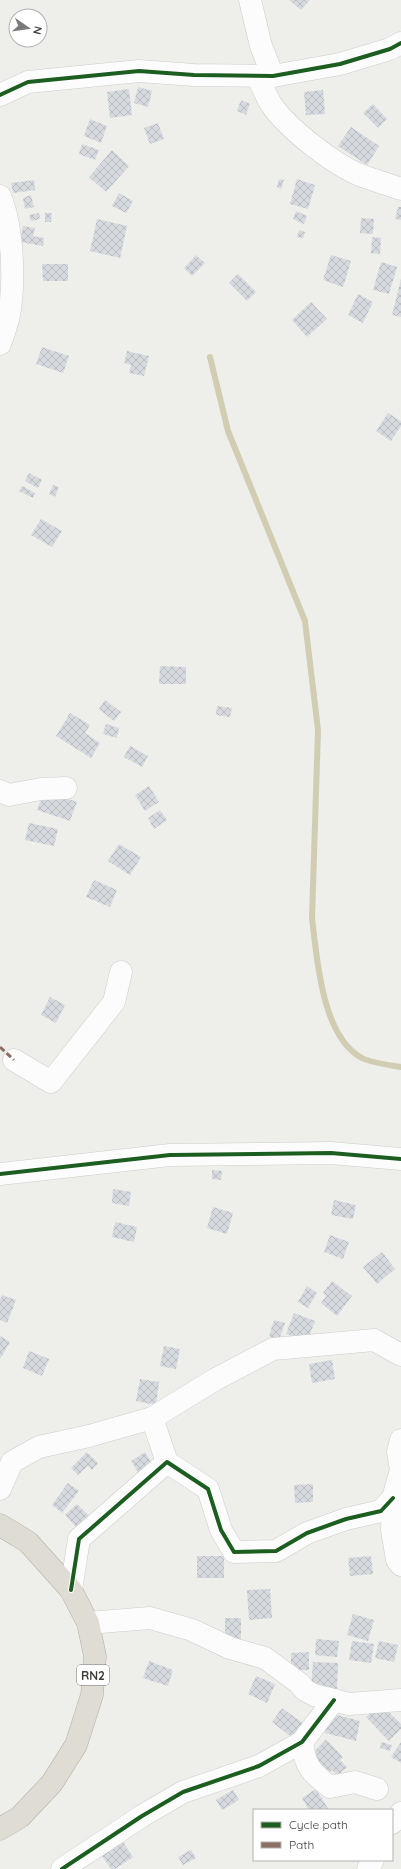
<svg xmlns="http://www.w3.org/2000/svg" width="401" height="1869" viewBox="0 0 401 1869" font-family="Quicksand,sans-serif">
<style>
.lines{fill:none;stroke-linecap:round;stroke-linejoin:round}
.stream{stroke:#d1cdb2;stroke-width:6}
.building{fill:url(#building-cross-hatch)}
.minor-casing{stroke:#cccccb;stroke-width:23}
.highway-casing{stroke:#b2b1a6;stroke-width:23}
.minor{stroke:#fcfcfc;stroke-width:22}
.highway{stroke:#dfddd3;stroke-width:22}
.quiet{stroke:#8d6e63;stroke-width:3;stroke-dasharray:6 3;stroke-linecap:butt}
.cycleway-casing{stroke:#fff;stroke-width:6}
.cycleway{stroke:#1b5e20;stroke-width:4}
.labels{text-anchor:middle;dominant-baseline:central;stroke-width:4;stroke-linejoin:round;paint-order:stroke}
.shield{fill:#fff;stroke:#767675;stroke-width:1}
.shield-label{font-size:12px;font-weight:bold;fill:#3c3c3a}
</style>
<defs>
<pattern id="building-cross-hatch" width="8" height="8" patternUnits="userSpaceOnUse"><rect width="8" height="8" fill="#d6dadf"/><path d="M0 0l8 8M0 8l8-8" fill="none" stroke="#b9bcc0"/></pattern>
</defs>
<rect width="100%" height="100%" fill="#eeeeeb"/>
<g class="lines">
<path class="stream" d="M210 357 228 431 305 621 318 730 312 918C317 959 322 1037 362 1058 371 1063 390 1065 401 1067"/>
</g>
<g class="building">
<path d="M289 0H310L301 10Z"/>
<path d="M138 87 152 91 148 107 134 103Z"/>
<path d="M129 89 132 115 110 118 107 92Z"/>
<path d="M323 90 325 114 306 115 304 92Z"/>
<path d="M241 100 250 104 246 115 237 111Z"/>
<path d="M373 104 387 119 378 128 363 113Z"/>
<path d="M90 119 107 126 101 143 84 136Z"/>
<path d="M158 123 164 139 150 144 144 128Z"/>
<path d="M351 127 379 146 367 165 338 146Z"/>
<path d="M82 144 99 150 95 160 79 154Z"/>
<path d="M112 150 129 166 106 192 89 177Z"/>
<path d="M279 179 284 180 281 189 277 187Z"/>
<path d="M297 179 315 185 308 209 290 204Z"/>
<path d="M34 180 35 190 13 193 11 183Z"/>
<path d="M119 193 133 201 126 213 112 206Z"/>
<path d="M31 195 34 207 25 209 23 198Z"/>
<path d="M398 207H401V220L395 219Z"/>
<path d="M296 211 307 216 304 224 293 219Z"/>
<path d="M39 213 40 219 31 221 29 215Z"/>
<path d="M45 213H52L51 222H45Z"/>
<path d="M361 218 374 219 373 234 360 233Z"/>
<path d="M97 219 127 226 120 258 90 251Z"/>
<path d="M23 226 35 228 33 236 44 238 43 246 20 242Z"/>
<path d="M299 230 305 232 303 238 297 237Z"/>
<path d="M372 237 381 238 380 254 371 253Z"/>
<path d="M196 255 205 263 192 276 184 268Z"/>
<path d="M331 255 351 261 343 287 323 280Z"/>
<path d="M381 262 397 267 389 294 373 290Z"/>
<path d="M42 264H68V281H43Z"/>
<path d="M238 274 256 292 247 301 229 283Z"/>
<path d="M401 279V317L392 315Z"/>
<path d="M358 294 373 302 363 323 348 315Z"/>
<path d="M311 302 327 319 307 337 292 320Z"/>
<path d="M42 347 69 356 63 373 36 364Z"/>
<path d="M127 351 149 356 144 376 129 373 131 365 124 363Z"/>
<path d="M388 413 401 421V426L391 441 376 431Z"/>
<path d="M29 473 42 480 38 488 25 481Z"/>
<path d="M53 485 59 487 55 497 49 494Z"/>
<path d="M22 486 35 493 33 498 19 491Z"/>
<path d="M41 519 62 531 52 547 31 535Z"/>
<path d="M160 666 186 667V684H159Z"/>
<path d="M105 700 121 712 114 721 99 709Z"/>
<path d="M217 706 232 708 230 717 216 715Z"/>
<path d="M70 713 90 725 85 733 100 743 91 758 56 736Z"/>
<path d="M106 724 119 728 117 738 103 734Z"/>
<path d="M130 746 148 756 142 767 124 757Z"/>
<path d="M149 786 159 802 145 811 135 795Z"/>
<path d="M44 791 77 802 70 821 37 810Z"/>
<path d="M160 810 167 820 154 829 148 818Z"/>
<path d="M29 823 58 829 54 846 25 840Z"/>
<path d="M119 844 141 857 130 875 108 861Z"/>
<path d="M94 880 117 890 110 907 86 897Z"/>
<path d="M50 997 65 1005 56 1023 41 1015Z"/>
<path d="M212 1170 222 1171 221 1180 212 1179Z"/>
<path d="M113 1189 131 1192 129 1206 112 1203Z"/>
<path d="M334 1200 356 1205 353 1219 331 1215Z"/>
<path d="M213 1207 233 1213 227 1234 207 1228Z"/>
<path d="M115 1222 137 1227 134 1242 112 1237Z"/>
<path d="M330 1235 349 1242 343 1259 324 1252Z"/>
<path d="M382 1252 395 1269 377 1284 363 1267Z"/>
<path d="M332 1281 352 1296 337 1316 321 1303 326 1296 323 1293Z"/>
<path d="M307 1286 317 1293 308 1308 298 1302Z"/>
<path d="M2 1295 16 1300 7 1323 0 1320V1300Z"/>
<path d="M294 1313 315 1321 307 1342 286 1334Z"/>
<path d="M274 1320 285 1323 279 1340 269 1336Z"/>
<path d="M1 1336 10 1342 0 1359V1338Z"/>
<path d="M164 1346 180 1349 176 1369 160 1366Z"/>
<path d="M29 1351 49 1359 42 1376 23 1368Z"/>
<path d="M332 1360 335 1379 312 1383 309 1364Z"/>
<path d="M140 1379 159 1382 156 1405 136 1401Z"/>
<path d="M87 1452 98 1463 92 1470 88 1466 78 1475 71 1468Z"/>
<path d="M145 1452 155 1468 141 1477 131 1461Z"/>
<path d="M68 1483 79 1491 62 1513 52 1505Z"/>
<path d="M313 1484V1502L295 1503 294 1485Z"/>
<path d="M77 1504 90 1517 78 1529 65 1515Z"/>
<rect x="197" y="1556" width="27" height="22"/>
<path d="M371 1556 373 1574 350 1576 348 1558Z"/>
<path d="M270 1589 272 1618 249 1620 247 1590Z"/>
<path d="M353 1614 374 1620 368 1641 347 1635Z"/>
<rect x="225" y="1618" width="16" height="22"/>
<path d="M316 1639 339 1641 337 1657 315 1655Z"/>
<path d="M352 1641 374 1644 371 1663 349 1660Z"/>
<path d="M379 1641 398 1645 394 1662 375 1658Z"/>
<path d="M309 1652V1670H291V1653Z"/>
<path d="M149 1661 173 1670 168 1686 143 1678Z"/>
<path d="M313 1662 338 1663 337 1689H311Z"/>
<path d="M256 1676 275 1684 267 1703 248 1694Z"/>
<path d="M380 1703 401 1724V1729L389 1741 366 1717Z"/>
<path d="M282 1708 304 1724 294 1739 272 1722Z"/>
<path d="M329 1713 360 1721 356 1741 325 1733Z"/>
<path d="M326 1739 343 1757 340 1760 347 1767 337 1776 332 1770 326 1776 308 1758Z"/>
<path d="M381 1742 392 1745 390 1751 380 1748Z"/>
<path d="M401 1742V1763L391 1757Z"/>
<path d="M316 1789 329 1810H309L302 1798Z"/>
<path d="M233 1790 239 1800 222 1810 216 1800Z"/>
<path d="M123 1842 133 1857 115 1869H111L102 1856Z"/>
<path d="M191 1850 196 1858 183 1865 178 1857Z"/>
</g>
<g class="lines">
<defs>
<g id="minor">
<path d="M250 0 261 46 273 76"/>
<path d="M257 76C262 85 266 96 271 104 287 128 333 164 360 175 373 180 387 184 401 189"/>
<path d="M0 95 28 82 139 71 194 75 273 76 340 64 390 49 401 43"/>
<path d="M0 196C13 228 15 281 9 315 7 325 3 335 0 344"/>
<path d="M0 791 9 795 41 789 66 788"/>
<path d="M14 1060 51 1082 114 1002 121 972"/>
<path d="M0 1174 170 1155 331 1153 401 1159"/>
<path d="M401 1440 398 1452 401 1470 393 1498 392 1530 397 1560 401 1565"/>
<path d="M167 1462 152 1418 216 1379 273 1349 374 1340 401 1355"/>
<path d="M0 1489 12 1462 39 1447 89 1436 152 1418"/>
<path d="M71 1590 79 1539 167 1462 208 1489 221 1530 234 1552 276 1551 307 1533 346 1519 381 1511 393 1498"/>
<path d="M88 1623 150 1618 192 1630 230 1648 265 1658 299 1683 305 1690 314 1695 349 1704 401 1700"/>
<path d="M302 1742C305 1767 311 1772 330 1787L355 1782 377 1789"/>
<path d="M392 1823 401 1813"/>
<path d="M62 1869 142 1816 183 1792 259 1766 302 1742 334 1700"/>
<path d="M368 1869 373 1860"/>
</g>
<path id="highway" d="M0 1525 28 1542 71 1590 88 1623 95 1656 92 1695 76 1745 52 1783 20 1817 0 1829"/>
</defs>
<use href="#minor" class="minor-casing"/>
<use href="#highway" class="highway-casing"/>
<use href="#minor" class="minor"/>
<use href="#highway" class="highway"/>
<path class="quiet" d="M0 1047 14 1060"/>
<defs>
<g id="cycleway">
<path d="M0 95 28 82 139 71 194 75 273 76 340 64 390 49 401 43"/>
<path d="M0 1174 170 1155 331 1153 401 1159"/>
<path d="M71 1590 79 1539 167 1462 208 1489 221 1530 234 1552 276 1551 307 1533 346 1519 381 1511 393 1498"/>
<path d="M62 1869 142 1816 183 1792 259 1766 302 1742 334 1700"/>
</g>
</defs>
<use href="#cycleway" class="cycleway-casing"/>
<use href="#cycleway" class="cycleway"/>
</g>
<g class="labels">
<rect class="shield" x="77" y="1665" width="32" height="20" rx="3"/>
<g class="shield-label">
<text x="93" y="1675">RN2</text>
</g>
</g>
<rect x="253" y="1809" width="140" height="52" fill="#ffffff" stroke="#b1b1b0"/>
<rect x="261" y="1822" width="20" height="6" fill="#1b5e20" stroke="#b1b1b0"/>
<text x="289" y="1829" font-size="12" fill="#3c3c3a">Cycle path</text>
<rect x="261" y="1842" width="20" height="6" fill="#8d6e63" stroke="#b1b1b0"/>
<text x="289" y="1849" font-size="12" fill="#3c3c3a">Path</text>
<g transform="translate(28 28) rotate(103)"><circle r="19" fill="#ffffff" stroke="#b1b1b0"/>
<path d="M0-3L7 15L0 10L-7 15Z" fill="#7a7a78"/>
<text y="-6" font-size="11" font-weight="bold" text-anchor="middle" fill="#3c3c3a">N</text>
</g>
</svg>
